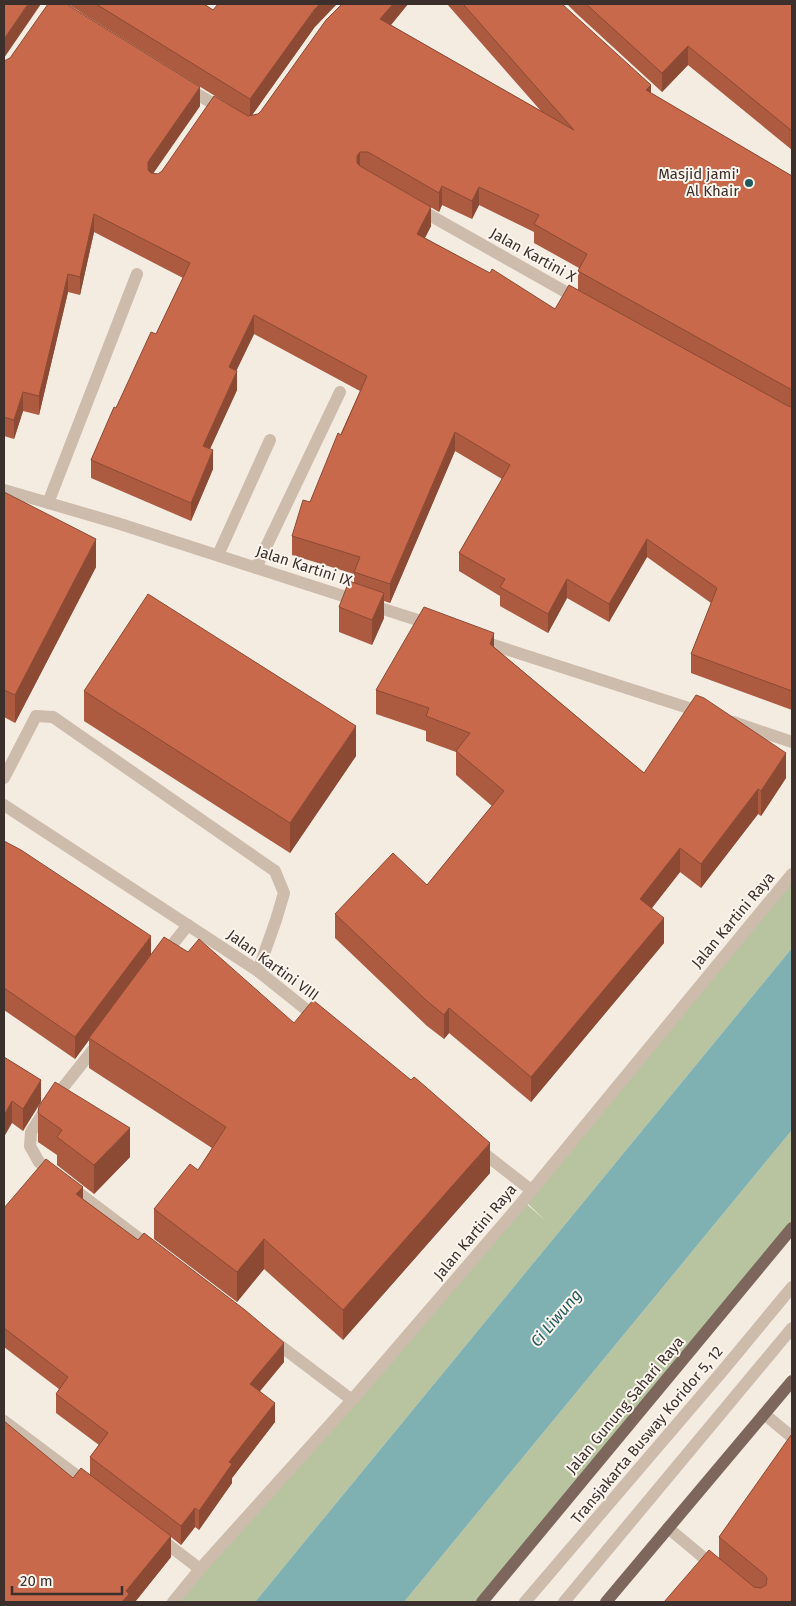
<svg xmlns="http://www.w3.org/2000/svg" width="796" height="1606" viewBox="0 0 796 1606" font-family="'Fira Sans',sans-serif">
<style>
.green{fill:#b8c4a0}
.water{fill:#7fb0b2}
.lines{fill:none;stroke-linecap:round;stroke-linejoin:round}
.minor{stroke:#cdbbac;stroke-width:12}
.major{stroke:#7d675c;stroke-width:12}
.wall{fill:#ac5a40;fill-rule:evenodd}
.shaded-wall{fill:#8c4a34}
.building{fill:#c8694b;stroke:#8c4a34}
.poi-dot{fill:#1f5a5e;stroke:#fbf5ee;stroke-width:2}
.labels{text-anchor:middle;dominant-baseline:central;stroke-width:4;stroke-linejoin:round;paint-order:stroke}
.poi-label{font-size:15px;fill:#3b302b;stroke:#fbf5ee;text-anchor:end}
.street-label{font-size:15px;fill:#3b302b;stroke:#fbf5ee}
.water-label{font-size:16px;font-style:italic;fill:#1f5a5e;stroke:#fbf5ee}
</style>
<rect width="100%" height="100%" fill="#f4ebe1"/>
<g class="green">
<path d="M792 872V948L255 1602H173L523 1201 546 1221 524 1200Z"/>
<path d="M792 1130V1229L482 1602H404Z"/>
</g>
<path class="water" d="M792 948V1130L404 1602H255Z"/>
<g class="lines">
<g class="minor">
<path d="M185 87 224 110"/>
<path d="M417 208 580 300"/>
<path d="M4 490 117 523 433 625"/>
<path d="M48 503 137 274"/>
<path d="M218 555 270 440"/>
<path d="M256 568 340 392"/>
<path d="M478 640 704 713"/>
<path d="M733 722 792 742"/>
<path d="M4 778 36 716 53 717 275 871 284 893 276 920 258 971"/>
<path d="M4 805 258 971 318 1019"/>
<path d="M164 955 188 925"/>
<path d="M477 1148 531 1190"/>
<path d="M55 1175 39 1162 30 1146 31 1132 46 1109 100 1041"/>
<path d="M71 1187 153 1249"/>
<path d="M270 1338 352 1400"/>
<path d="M764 1414 792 1437"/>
<path d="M4 1421 88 1484"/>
<path d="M668 1528 716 1568"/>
<path d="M158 1537 200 1569"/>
<path d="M173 1602 200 1569 352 1400 523 1201 792 874"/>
<path d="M525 1602 725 1368 792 1287"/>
<path d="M564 1602 792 1328"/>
</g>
<g class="major">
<path d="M482 1602 792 1228"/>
<path d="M606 1602 792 1381"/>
</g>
</g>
<g class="wall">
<path d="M68 4H204L213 10 314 28 252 115 258 114 261 111 342 4H408L391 25 541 111 447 4H562L651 93 792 176V710L691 673V654L711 603 647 557 609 622 567 598 548 633 500 606V596L459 571V553L502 479 455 451 390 603 384 601V618L372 645 339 632V607L354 583V574L292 555V536L310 502 360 391 254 334 236 371 237 390 210 449 213 469 191 521 91 478V460L116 408 156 334 183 278 94 232 80 295 68 292 39 415 23 411 14 439 4 436V61L200 106 153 173 158 174 162 171 231 106 85 15ZM368 171 439 212 442 205 472 219 479 205 534 232V243L579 268 578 271V290L555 309 425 238 431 226Z"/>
<path d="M567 4H792V150L688 65 662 92 576 13Z"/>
<path d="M4 492 96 567 15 723 4 717Z"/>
<path d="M494 647 644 773 786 778 761 816 758 814 701 888 680 872 652 908 664 943 531 1102 449 1033 444 1039 427 1026 335 938V914L427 885 492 806 456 775V752L426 741V731L376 714V690Z"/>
<path d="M84 691 356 756 290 853 84 721Z"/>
<path d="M4 841 151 955 294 1023 490 1173 343 1340 264 1269 237 1302 154 1239V1209L198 1170 212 1148 89 1068V1040L75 1059 4 1010Z"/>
<path d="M4 1057 41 1080 23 1131 12 1123Z"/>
<path d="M38 1113 130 1157 94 1194 57 1165V1155L38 1142Z"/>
<path d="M83 1199 284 1362 260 1391 275 1422 232 1478V1483L199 1530 195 1527 181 1545 171 1537V1557L135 1602H4L73 1478 90 1475V1457L99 1445 56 1413V1394L59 1389 4 1347V1208Z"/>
<path d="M792 1437V1602H664L719 1558V1537Z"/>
</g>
<g class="shaded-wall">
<path d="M28 4H41L4 58V39Z"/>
<path d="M320 4H337L314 28 250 118V99L314 10Z"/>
<path d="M393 4H408L380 38V19Z"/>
<path d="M688 46V65L662 92V73Z"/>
<path d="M651 85V104L646 90Z"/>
<path d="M200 87V106L148 181V162Z"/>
<path d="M360 152V171L357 174V156Z"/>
<path d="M442 186V205L439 212V193Z"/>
<path d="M479 187V205L472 219V201Z"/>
<path d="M431 207V226L417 253V234Z"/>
<path d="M94 214V232L80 295V277Z"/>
<path d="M68 274V292L39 415V396Z"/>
<path d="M254 315V334L229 386V367Z"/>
<path d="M237 371V390L203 464V446Z"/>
<path d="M23 392V411L14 439V420Z"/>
<path d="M455 432V451L390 603V584Z"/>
<path d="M213 450V469L191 521V503Z"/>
<path d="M96 539V567L15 723V695Z"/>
<path d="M647 539V557L609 622V604Z"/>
<path d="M567 579V598L548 633V614Z"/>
<path d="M384 593V618L372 645V620Z"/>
<path d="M494 633V657L490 644Z"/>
<path d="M356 726V756L290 853V823Z"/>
<path d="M786 753V778L761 816V791Z"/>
<path d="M758 789V814L701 888V864Z"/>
<path d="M680 848V872L640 923V899Z"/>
<path d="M664 918V943L531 1102V1077Z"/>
<path d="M151 936V958L89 1038V1040L75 1059V1037Z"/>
<path d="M449 1008V1033L444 1039V1015Z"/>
<path d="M41 1080V1102L23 1131V1109Z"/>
<path d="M12 1101V1123L4 1137V1115Z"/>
<path d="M130 1128V1157L94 1194V1165Z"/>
<path d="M490 1143V1173L343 1340V1310Z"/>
<path d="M83 1187V1206L76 1194Z"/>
<path d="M264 1239V1269L237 1302V1272Z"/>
<path d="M284 1343V1362L250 1403V1384Z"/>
<path d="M275 1403V1422L232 1478V1483L199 1530V1511L229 1462Z"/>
<path d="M195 1508V1527L181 1545V1526Z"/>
<path d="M171 1536V1557L135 1602H122L126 1591Z"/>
</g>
<g class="building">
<path d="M4 4H28L4 39Z"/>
<path d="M48 4H67L76 10 200 87 148 162V170L151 173 158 174 162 171 214 96 248 116 258 114 261 111 326 20 342 4H393L380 19 574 130 463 4H562L651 85 646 90 792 176V390L578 271 587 254 534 224 539 215 479 187 472 201 442 186 439 193 368 152H360L357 156V163L360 166 431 207 417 234 490 273 492 269 555 309 569 285 788 406 792 407V691L691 654 717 588 647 539 609 604 567 579 548 614 500 587 505 579 459 553 510 465 455 432 390 584 354 572 360 557 292 536 303 500 310 502 338 433 341 435 367 376 254 315 229 367 237 371 203 446 213 450 191 503 91 460 114 407 116 408 151 332 156 334 190 263 94 214 80 277 68 274 39 396 23 392 14 420 4 417V61L10 58Z"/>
<path d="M96 4H204L213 10 218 4H320L314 10 250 99Z"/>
<path d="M586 4H792V131L688 46 662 73Z"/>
<path d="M4 492 96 539 15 695 4 690Z"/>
<path d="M349 581 384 593 372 620 339 607Z"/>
<path d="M148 594 356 726 290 823 84 691Z"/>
<path d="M424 607 494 633 490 644 644 773 696 695 704 698 786 753 761 791 758 789 701 864 680 848 640 899 664 918 531 1077 449 1008 444 1015 427 1001 335 914 393 853 427 885 504 791 456 751 470 733 426 716 429 708 376 690Z"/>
<path d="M4 841 21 850 151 936 75 1037 4 988Z"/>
<path d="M164 937 188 952 199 939 294 1023 313 1000 411 1080 414 1077 419 1081 490 1143 343 1310 264 1239 237 1272 154 1209 190 1164 198 1170 226 1127 89 1038Z"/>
<path d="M4 1057 41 1080 23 1109 12 1101 4 1115Z"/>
<path d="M55 1082 130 1128 94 1165 57 1137 62 1130 38 1113 39 1106Z"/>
<path d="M46 1159 83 1187 76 1194 138 1240 144 1233 245 1310 284 1343 250 1384 275 1403 229 1462 232 1464 199 1511 195 1508 181 1526 90 1457 108 1433 56 1394 68 1377 4 1328V1208Z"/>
<path d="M4 1421 73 1478 81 1468 171 1536 126 1591 129 1594 122 1602H4Z"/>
<path d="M791 1435 792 1437V1602H664L709 1550 754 1587 761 1588 766 1585 767 1578 764 1574 719 1537Z"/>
</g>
<circle class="poi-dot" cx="749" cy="183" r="5"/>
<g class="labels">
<g class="poi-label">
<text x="739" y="174">Masjid jami'<tspan x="739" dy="17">Al Khair</tspan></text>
</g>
<g class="street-label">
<text transform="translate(533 255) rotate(29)">Jalan Kartini X</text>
<text transform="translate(304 566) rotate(18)">Jalan Kartini IX</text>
<text transform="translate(733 920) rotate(-50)">Jalan Kartini Raya</text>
<text transform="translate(273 965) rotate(36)">Jalan Kartini VIII</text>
<text transform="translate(475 1232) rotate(-50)">Jalan Kartini Raya</text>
<text transform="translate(625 1405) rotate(-50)">Jalan Gunung Sahari Raya</text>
<text transform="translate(647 1435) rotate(-50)">Transjakarta Busway Koridor 5, 12</text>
</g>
<g class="water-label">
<text transform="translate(556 1318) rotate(-50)">Ci Liwung</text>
</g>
</g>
<rect width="796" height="1606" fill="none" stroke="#3b302b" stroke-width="10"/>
<path d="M12 1586v8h110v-8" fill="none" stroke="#3b302b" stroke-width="2.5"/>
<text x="20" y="1586" font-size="15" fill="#3b302b" stroke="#fbf5ee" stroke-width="4" paint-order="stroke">20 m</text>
</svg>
